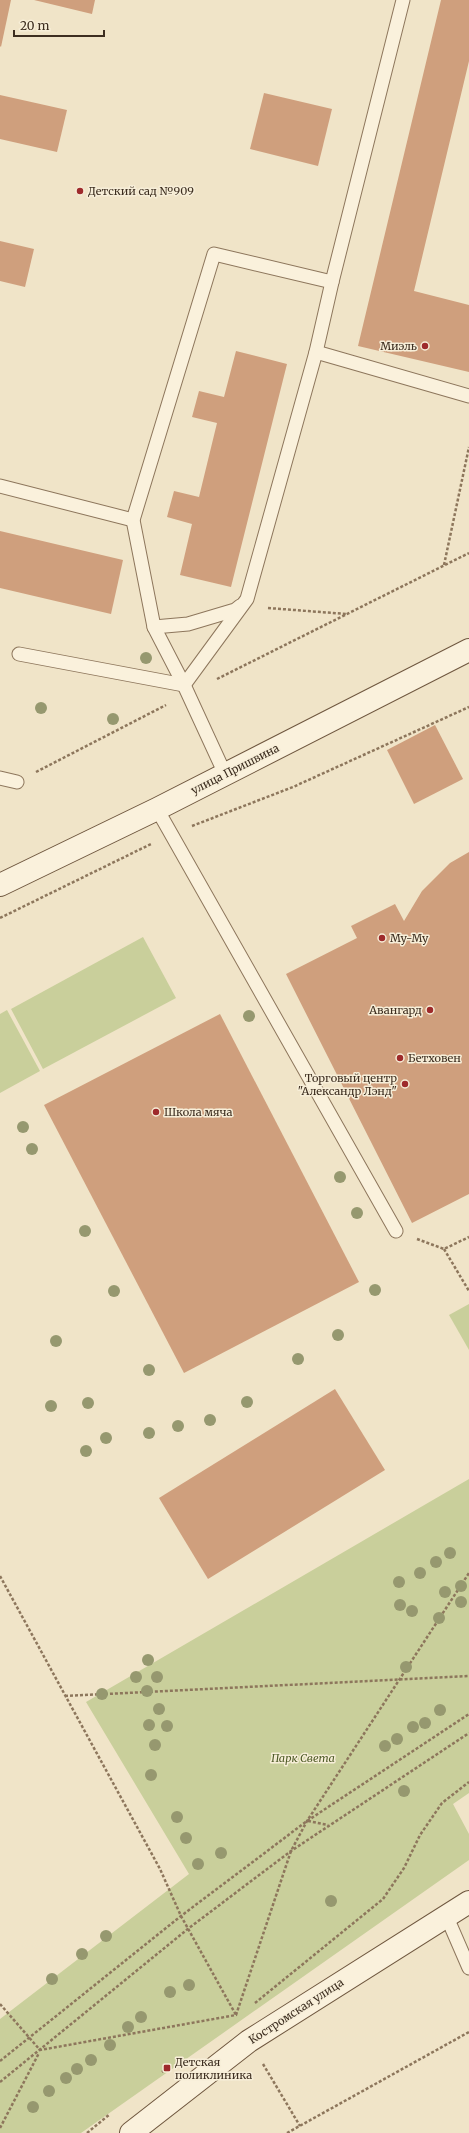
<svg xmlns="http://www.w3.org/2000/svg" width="469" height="2133" viewBox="0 0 469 2133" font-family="Merriweather,serif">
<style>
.green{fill:#c9cf9b}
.building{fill:#cf9f7d}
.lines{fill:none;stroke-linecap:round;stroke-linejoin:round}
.lane-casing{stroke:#8d765c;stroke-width:15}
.secondary-casing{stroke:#6f573f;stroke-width:24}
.path{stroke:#8d765c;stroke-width:2.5;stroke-dasharray:3 2;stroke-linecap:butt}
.lane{stroke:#faf1dc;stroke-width:13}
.secondary{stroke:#faf1dc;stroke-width:22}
.tree{fill:#96986f}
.poi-dot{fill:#9e2a2b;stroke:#f7eed8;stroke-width:1.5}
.labels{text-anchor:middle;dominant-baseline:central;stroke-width:3;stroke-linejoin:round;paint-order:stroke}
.poi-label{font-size:11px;fill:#3d2e20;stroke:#f7eed8;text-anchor:start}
.street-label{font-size:11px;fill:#3d2e20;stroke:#f7eed8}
.park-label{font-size:11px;font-style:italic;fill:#4d5a26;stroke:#f7eed8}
</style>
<rect width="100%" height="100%" fill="#f0e4c8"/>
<g class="green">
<path d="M143 937 176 998 43 1069 11 1009Z"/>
<path d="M7 1010 40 1071 0 1093V1014Z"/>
<path d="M469 1304V1350L449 1315Z"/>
<path d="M469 1479V1793L453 1804 469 1834V1860L81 2133H0V2019L189 1874 86 1702Z"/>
</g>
<g class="building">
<path d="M0 0H11L1 47 0 46Z"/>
<path d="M34 0H95L92 14Z"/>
<path d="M441 0H469V61L414 291 469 305V372L358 346Z"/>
<path d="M264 93 332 109 318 166 250 149Z"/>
<path d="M0 95 67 110 57 152 0 139Z"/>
<path d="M0 241 34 249 25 287 0 281Z"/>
<path d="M236 351 287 364 231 587 180 575 192 524 167 517 174 491 199 497 217 423 192 417 199 391 224 397Z"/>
<path d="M0 531 123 560 111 614 0 588Z"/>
<path d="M435 725 463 779 414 804 387 750Z"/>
<path d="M469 852V1194L412 1223 286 974 357 938 351 926 395 904 404 921 422 891 450 863Z"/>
<path d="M220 1014 359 1282 184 1373 44 1105Z"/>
<path d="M335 1389 385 1470 208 1579 159 1498Z"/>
</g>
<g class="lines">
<defs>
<g id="lane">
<path d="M316 352 469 396"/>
<path d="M0 486 133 520"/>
<path d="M154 627 188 624 235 610 240 606"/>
<path d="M19 654 184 685 247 599 316 352 332 282 403 0"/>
<path d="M225 774 184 685 154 627 133 520 214 254 332 282"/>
<path d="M0 778 17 782"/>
<path d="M157 809 396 1231"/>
<path d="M446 1915 469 1968"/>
</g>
<g id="secondary">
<path d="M0 885 157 809 469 650"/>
<path d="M131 2133 249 2041 469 1902"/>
</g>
</defs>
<use href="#lane" class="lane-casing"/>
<use href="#secondary" class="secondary-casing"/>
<g class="path">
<path d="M444 565 469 447"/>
<path d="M268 608 347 614"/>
<path d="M217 679 469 553"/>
<path d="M36 772 166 705"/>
<path d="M192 826 293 787 469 707"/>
<path d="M0 918 151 844"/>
<path d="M417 1239 444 1249 469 1237"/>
<path d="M444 1249 469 1291"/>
<path d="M0 1576 160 1869 181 1916 236 2015"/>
<path d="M65 1696 469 1676"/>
<path d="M308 1821 328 1825"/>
<path d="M255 2003 383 1899 404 1868 420 1835 442 1803 469 1782"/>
<path d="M0 2004 40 2050 236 2015 291 1851 307 1821 469 1573"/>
<path d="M0 2061 181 1916 307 1821 469 1714"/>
<path d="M263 2064 300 2126"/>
<path d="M162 2072 171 2065"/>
<path d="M0 2082 189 1928 291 1851 469 1733"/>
<path d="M0 2128 39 2053"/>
<path d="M87 2133 110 2114"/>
<path d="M287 2133 469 2032"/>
</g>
<use href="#lane" class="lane"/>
<use href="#secondary" class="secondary"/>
</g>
<g class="tree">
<circle cx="146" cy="658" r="6"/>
<circle cx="41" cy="708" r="6"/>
<circle cx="113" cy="719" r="6"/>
<circle cx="249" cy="1016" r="6"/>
<circle cx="23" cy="1127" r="6"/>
<circle cx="32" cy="1149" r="6"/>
<circle cx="340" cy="1177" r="6"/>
<circle cx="357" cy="1213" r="6"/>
<circle cx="85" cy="1231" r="6"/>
<circle cx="375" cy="1290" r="6"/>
<circle cx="114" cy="1291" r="6"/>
<circle cx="338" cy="1335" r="6"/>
<circle cx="56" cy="1341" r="6"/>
<circle cx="298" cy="1359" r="6"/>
<circle cx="149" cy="1370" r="6"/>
<circle cx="247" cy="1402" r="6"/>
<circle cx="88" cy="1403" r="6"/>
<circle cx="51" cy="1406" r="6"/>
<circle cx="210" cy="1420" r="6"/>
<circle cx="178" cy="1426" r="6"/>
<circle cx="149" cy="1433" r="6"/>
<circle cx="106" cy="1438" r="6"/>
<circle cx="86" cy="1451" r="6"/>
<circle cx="450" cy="1553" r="6"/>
<circle cx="436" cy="1562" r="6"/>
<circle cx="420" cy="1573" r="6"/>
<circle cx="399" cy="1582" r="6"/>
<circle cx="461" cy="1586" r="6"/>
<circle cx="445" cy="1592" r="6"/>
<circle cx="461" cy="1602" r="6"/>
<circle cx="400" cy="1605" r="6"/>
<circle cx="412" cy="1611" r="6"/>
<circle cx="439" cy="1618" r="6"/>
<circle cx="148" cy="1660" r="6"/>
<circle cx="406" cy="1667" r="6"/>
<circle cx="136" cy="1677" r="6"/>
<circle cx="157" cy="1677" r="6"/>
<circle cx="147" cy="1691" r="6"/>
<circle cx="102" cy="1694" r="6"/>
<circle cx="159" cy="1709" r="6"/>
<circle cx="440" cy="1710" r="6"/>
<circle cx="425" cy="1723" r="6"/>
<circle cx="149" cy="1725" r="6"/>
<circle cx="167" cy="1726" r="6"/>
<circle cx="413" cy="1727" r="6"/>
<circle cx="397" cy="1739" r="6"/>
<circle cx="155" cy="1745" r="6"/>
<circle cx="385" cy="1746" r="6"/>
<circle cx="151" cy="1775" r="6"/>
<circle cx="404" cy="1791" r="6"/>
<circle cx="177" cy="1817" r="6"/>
<circle cx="186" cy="1838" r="6"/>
<circle cx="221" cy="1853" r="6"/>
<circle cx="198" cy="1864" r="6"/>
<circle cx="331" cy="1901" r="6"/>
<circle cx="106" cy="1936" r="6"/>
<circle cx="82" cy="1954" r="6"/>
<circle cx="52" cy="1979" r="6"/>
<circle cx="189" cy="1985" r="6"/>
<circle cx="170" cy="1992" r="6"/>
<circle cx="141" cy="2017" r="6"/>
<circle cx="128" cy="2027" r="6"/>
<circle cx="110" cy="2045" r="6"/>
<circle cx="91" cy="2060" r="6"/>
<circle cx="77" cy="2069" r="6"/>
<circle cx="66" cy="2078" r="6"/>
<circle cx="49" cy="2091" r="6"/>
<circle cx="33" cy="2107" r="6"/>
</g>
<g class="poi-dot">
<circle cx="80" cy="191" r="4"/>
<circle cx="425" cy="346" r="4"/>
<circle cx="382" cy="938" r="4"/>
<circle cx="430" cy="1010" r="4"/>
<circle cx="400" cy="1058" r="4"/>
<circle cx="405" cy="1084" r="4"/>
<circle cx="156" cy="1112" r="4"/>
<rect x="163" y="2064" width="8" height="8" rx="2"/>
</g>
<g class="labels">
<g class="poi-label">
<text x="88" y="191">Детский сад №909</text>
<text x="417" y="346" text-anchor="end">Миэль</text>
<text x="390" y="938">Му-Му</text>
<text x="422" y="1010" text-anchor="end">Авангард</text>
<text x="408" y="1058">Бетховен</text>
<text x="397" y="1078" text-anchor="end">Торговый центр<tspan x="397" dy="13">"Александр Лэнд"</tspan></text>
<text x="164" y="1112">Школа мяча</text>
<text x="175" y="2062">Детская<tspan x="175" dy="13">поликлиника</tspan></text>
</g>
<g class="street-label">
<text transform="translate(235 769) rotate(-27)">улица Пришвина</text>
<text transform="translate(296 2011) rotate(-33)">Костромская улица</text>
</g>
<g class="park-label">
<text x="303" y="1758">Парк Света</text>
</g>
</g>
<path d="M14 30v6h90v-6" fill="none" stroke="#3d2e20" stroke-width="2"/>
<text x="20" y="30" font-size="12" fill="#3d2e20" stroke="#f7eed8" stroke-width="3" paint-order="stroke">20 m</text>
</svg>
